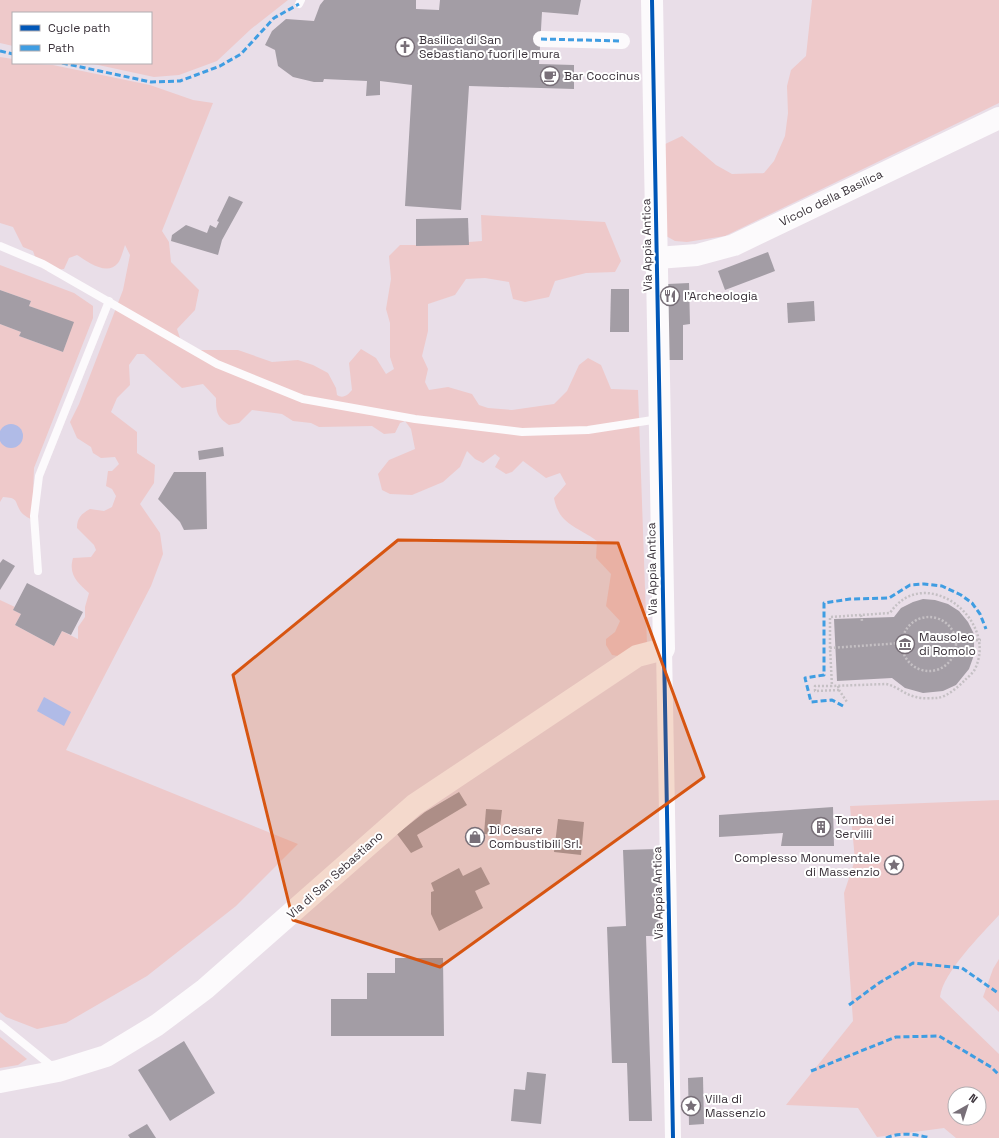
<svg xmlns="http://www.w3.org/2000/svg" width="999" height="1138" viewBox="0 0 999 1138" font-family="'Space Grotesk',sans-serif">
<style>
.green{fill:#eec9ca;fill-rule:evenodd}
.water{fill:#b0bbe7}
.building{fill:#a39da5}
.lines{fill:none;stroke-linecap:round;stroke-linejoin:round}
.path{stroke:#c5c0c4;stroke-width:2.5;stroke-dasharray:2 2;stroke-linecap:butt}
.lane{stroke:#fcfafc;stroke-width:8}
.street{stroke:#fcfafc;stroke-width:16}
.secondary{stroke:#fcfafc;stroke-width:22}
.quiet{stroke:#3f9de2;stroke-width:3;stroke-dasharray:6 3;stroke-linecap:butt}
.cycleway-casing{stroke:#fff;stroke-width:6}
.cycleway{stroke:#0057b8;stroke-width:4}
.marked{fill:#d75511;fill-opacity:0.2;stroke:#d75511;stroke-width:3;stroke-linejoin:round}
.labels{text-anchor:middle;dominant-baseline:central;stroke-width:4;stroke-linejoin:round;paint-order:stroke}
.poi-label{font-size:12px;fill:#3b333b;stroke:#fff;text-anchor:start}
.street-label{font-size:12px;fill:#3b333b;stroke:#fff}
</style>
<rect width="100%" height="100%" fill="#e9dee8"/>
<g class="green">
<path d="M0 0H288L251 29 217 61 179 75 154 77 89 63H151V13H13V46L0 43Z"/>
<path d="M812 0H999V103L725 236 687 242 675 241 659 232 661 146 682 136 716 165 732 174 764 173 774 161 785 136 788 113 787 86 791 70 806 56Z"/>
<path d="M0 57 13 59V63L53 65 150 85 193 100 213 103 162 231 169 242 171 262 199 290 195 310 177 329 181 341 200 350H238L272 362 298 360 313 365 328 373 336 388 337 395C343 399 348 395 352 390L349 363 361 349 376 358 386 374 394 369 390 357V323L386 309 391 279 389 256 400 245H468L469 242 482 241 481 215 605 222 621 261 615 272 586 273 555 281 549 297 525 302 513 299 509 282 485 278 466 279 455 295 428 304V331L422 356 428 369 425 382 429 390 448 387 472 394 479 405 488 408 512 410 554 404 567 391 579 365 588 358 601 365 611 389 638 390 647 644 618 656 612 655 606 645V639L615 632 620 621 606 606 611 574 596 558 597 541C577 526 559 525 554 498L566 484 560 473 546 478 523 461 512 472 506 474 495 467 500 458 495 454 483 463 475 459 467 451 460 467 443 482 412 495 390 494 382 490 378 474 389 460 415 449 411 429 405 421 400 423 395 433 384 434 372 426 319 427 311 423 293 421 282 414 252 410 239 423 229 425C217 417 216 412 216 398L203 384 182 388 144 354H137L129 365 130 385 117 398 111 412 137 432V453L155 465 154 483 140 504 160 533 163 554 151 586 66 750 298 844 236 906 147 976 66 1023 37 1029 6 1017 0 1012V600L15 607 13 610 21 614 15 625 54 646 62 631 78 639V627L85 617V607L89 593C78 583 68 575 73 558L91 557 96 550 94 545 77 528C77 518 81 514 90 509L104 511 112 507 116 496 112 489 106 486 108 471H112L119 464 115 457 101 458 93 453 91 447 77 438 70 422 79 404 123 290 130 255 125 245C123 251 121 259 118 263 107 277 87 261 77 255L69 258 64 269 47 271 38 265 33 251 23 247 13 227 0 223Z"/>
<path d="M0 265 74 293 93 306V318L34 468 32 520C29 518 23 515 21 512 14 501 19 498 3 497L0 502V324L21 332 19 336 63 352 73 323 29 306 31 301 0 290Z"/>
<path d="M999 800V915C981 935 943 972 940 997L999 1054V1138H956L944 1128 877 1137 858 1108 786 1105 853 1021 844 893 855 860 850 806ZM955 1094H979V1118H955Z"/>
<path d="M999 959V1012L983 997 993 969Z"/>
<path d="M0 1037 27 1059 18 1065 0 1068Z"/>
</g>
<g class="water">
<circle cx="11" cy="436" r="12"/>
<path d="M44 697 71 712 64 726 37 711Z"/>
</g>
<g class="building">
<path d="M324 0H416V9L439 10 440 0H581L578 15 542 12 539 64 574 65V89L469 86 461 210 405 206 412 85 380 81V95L366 96 367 81 324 79 323 82H314L293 77 278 66 275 50 265 45 272 31 286 19 314 21 320 5Z"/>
<path d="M229 196 243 202 222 240 218 255 171 241 172 235 186 225 207 233 210 225 216 228 219 222 217 221Z"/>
<path d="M468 218 469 245 416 246V219Z"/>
<path d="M768 252 775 271 725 290 718 271Z"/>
<path d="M689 283 690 324 683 325V360H668V284Z"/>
<path d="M611 289H629V332H610Z"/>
<path d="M0 290 31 301 29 306 74 322 63 352 19 336 21 332 0 324Z"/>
<path d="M814 301 815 321 788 323 787 303Z"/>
<path d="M223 447 224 456 199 460 198 451Z"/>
<path d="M174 472H206L207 529 184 530 180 522 158 499Z"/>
<path d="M3 559 15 566 0 590V563Z"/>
<path d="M27 583 83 612 71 635 62 631 54 646 15 625 21 614 13 610Z"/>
<path d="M923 599 935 600 948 604 959 611 968 622 974 634V655L969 669 956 685 943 691 923 693 905 688 892 678 837 681 834 619 894 617 901 608 913 602Z"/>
<path d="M459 792 467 805 417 835 423 847 411 853 397 834 425 812Z"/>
<path d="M833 807 834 846H781L783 833 719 837V815Z"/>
<path d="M486 809 502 810 499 835 484 834Z"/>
<path d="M558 819 584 822 581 855 554 852Z"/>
<path d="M656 849 659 936H646L652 1121H629L627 1063H612L607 927 626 926 623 850Z"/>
<path d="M481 867 490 884 475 891 483 908 439 931 431 914V892L434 891 431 883 459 868 463 876Z"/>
<path d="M395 958H443L444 1036H331V999H367V973H395Z"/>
<path d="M184 1041 215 1093 170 1121 138 1070Z"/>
<path d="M527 1072 546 1074 541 1124 511 1121 514 1089 525 1090Z"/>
<path d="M703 1077 704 1124 689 1125 688 1078Z"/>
<path d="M147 1124 156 1138H130L128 1135Z"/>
</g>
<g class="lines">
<g class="path">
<path d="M861 615 862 621"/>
<circle cx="929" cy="644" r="27"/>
<path d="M956 641 981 640"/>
<path d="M830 648V617L890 613C924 562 999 619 975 669 973 673 968 677 965 680 958 687 947 697 937 698 931 698 922 699 916 697 905 695 897 686 886 684L832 686"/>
<path d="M838 686 839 690 847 702"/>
<path d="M839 690 815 691V686H832L830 648 902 643"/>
</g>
<g class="lane">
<path d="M299 4 301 0"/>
<path d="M0 246 43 264 217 364 303 399 415 419 522 432 588 430 659 419"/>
<path d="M38 571 34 516 39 476 109 301"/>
<path d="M0 1024 54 1068"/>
</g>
<g class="street">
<path d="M541 39 622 41"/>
<path d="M664 649 673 1138"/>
</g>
<g class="secondary">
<path d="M657 258 697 255 734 245 999 118"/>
<path d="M0 1082 58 1071 106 1056 157 1025 205 989 414 805 637 656 664 649 652 0"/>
</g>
<g class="quiet">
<path d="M541 39 622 41"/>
<path d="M0 51 13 54"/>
<path d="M62 63 151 82 180 81 220 66 241 54 274 18 299 4"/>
<path d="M843 706 832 700 811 702 805 678 824 675V603L850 599 889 598 910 585 924 584 942 586 961 595 972 603 980 614 986 629"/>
<path d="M849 1005 879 983 913 963 962 968 998 993"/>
<path d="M811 1071 896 1037 939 1036 991 1067 999 1075"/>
<path d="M886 1138C899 1132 916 1134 930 1138"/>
</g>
<defs>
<path id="cycleway" d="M652 0 673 1138"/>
</defs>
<use href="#cycleway" class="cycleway-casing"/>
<use href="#cycleway" class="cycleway"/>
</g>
<path class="marked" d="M398 540 618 543 704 777 440 967 293 920 233 675Z"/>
<defs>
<symbol id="church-ring" viewBox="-11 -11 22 22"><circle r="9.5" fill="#fff" stroke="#786f78" stroke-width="1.5"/><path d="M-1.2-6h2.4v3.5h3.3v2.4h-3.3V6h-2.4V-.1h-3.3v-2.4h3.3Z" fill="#786f78"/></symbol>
<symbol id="cafe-ring" viewBox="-11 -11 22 22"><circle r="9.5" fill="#fff" stroke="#786f78" stroke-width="1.5"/><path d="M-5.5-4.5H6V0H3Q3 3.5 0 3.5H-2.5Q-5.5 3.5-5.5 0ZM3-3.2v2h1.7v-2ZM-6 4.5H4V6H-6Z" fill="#786f78"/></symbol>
<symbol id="restaurant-ring" viewBox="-11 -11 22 22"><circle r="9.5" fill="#fff" stroke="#786f78" stroke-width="1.5"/><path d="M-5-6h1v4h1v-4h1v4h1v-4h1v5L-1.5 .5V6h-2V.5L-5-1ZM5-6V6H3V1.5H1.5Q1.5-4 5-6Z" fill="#786f78"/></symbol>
<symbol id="museum-ring" viewBox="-11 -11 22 22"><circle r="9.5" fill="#fff" stroke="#786f78" stroke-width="1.5"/><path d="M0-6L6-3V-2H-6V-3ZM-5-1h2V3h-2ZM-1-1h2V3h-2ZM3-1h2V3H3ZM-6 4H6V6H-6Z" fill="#786f78"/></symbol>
<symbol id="building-ring" viewBox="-11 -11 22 22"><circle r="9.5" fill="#fff" stroke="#786f78" stroke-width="1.5"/><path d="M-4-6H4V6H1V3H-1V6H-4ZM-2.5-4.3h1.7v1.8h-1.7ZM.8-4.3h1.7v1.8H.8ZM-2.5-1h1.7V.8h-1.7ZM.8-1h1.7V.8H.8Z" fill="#786f78"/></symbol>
<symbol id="shop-ring" viewBox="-11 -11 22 22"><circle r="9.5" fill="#fff" stroke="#786f78" stroke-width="1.5"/><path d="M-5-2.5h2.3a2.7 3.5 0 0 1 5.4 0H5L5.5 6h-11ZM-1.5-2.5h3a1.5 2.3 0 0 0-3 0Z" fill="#786f78"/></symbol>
<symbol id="sight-ring" viewBox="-11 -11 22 22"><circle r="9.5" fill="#fff" stroke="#786f78" stroke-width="1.5"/><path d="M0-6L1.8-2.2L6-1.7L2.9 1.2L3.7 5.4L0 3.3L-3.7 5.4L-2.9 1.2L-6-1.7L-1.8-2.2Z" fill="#786f78"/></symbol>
</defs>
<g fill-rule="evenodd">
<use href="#church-ring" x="394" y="36" width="22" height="22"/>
<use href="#cafe-ring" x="539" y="65" width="22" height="22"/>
<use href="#restaurant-ring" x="659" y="285" width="22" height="22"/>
<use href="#museum-ring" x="894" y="633" width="22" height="22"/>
<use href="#building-ring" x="810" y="816" width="22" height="22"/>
<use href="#shop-ring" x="464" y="826" width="22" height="22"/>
<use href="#sight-ring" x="883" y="854" width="22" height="22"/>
<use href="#sight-ring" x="680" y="1095" width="22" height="22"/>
</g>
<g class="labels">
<g class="poi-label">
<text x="419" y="40">Basilica di San<tspan x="419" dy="14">Sebastiano fuori le mura</tspan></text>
<text x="564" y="76">Bar Coccinus</text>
<text x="684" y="296">l'Archeologia</text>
<text x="919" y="637">Mausoleo<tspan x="919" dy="14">di Romolo</tspan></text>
<text x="835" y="820">Tomba dei<tspan x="835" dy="14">Servilii</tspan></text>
<text x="489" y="830">Di Cesare<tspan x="489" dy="14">Combustibili Srl.</tspan></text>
<text x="880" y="858" text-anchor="end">Complesso Monumentale<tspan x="880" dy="14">di Massenzio</tspan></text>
<text x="705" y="1099">Villa di<tspan x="705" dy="14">Massenzio</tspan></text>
</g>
<g class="street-label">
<text transform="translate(831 198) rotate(-26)">Vicolo della Basilica</text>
<text transform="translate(647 245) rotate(-91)">Via Appia Antica</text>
<text transform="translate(652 569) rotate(-91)">Via Appia Antica</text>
<text transform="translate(335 875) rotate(-42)">Via di San Sebastiano</text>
<text transform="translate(658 893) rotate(-91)">Via Appia Antica</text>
</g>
</g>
<rect x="12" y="12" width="140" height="52" fill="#ffffff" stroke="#b1adb1"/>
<rect x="20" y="25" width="20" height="6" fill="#0057b8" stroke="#b1adb1"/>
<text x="48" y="32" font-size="12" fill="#3b333b">Cycle path</text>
<rect x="20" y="45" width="20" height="6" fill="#3f9de2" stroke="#b1adb1"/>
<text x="48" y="52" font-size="12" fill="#3b333b">Path</text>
<g transform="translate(967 1106) rotate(39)"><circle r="19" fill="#ffffff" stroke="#b1adb1"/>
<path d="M0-3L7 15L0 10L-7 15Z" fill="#786f78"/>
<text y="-6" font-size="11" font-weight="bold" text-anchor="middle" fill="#3b333b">N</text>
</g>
</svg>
